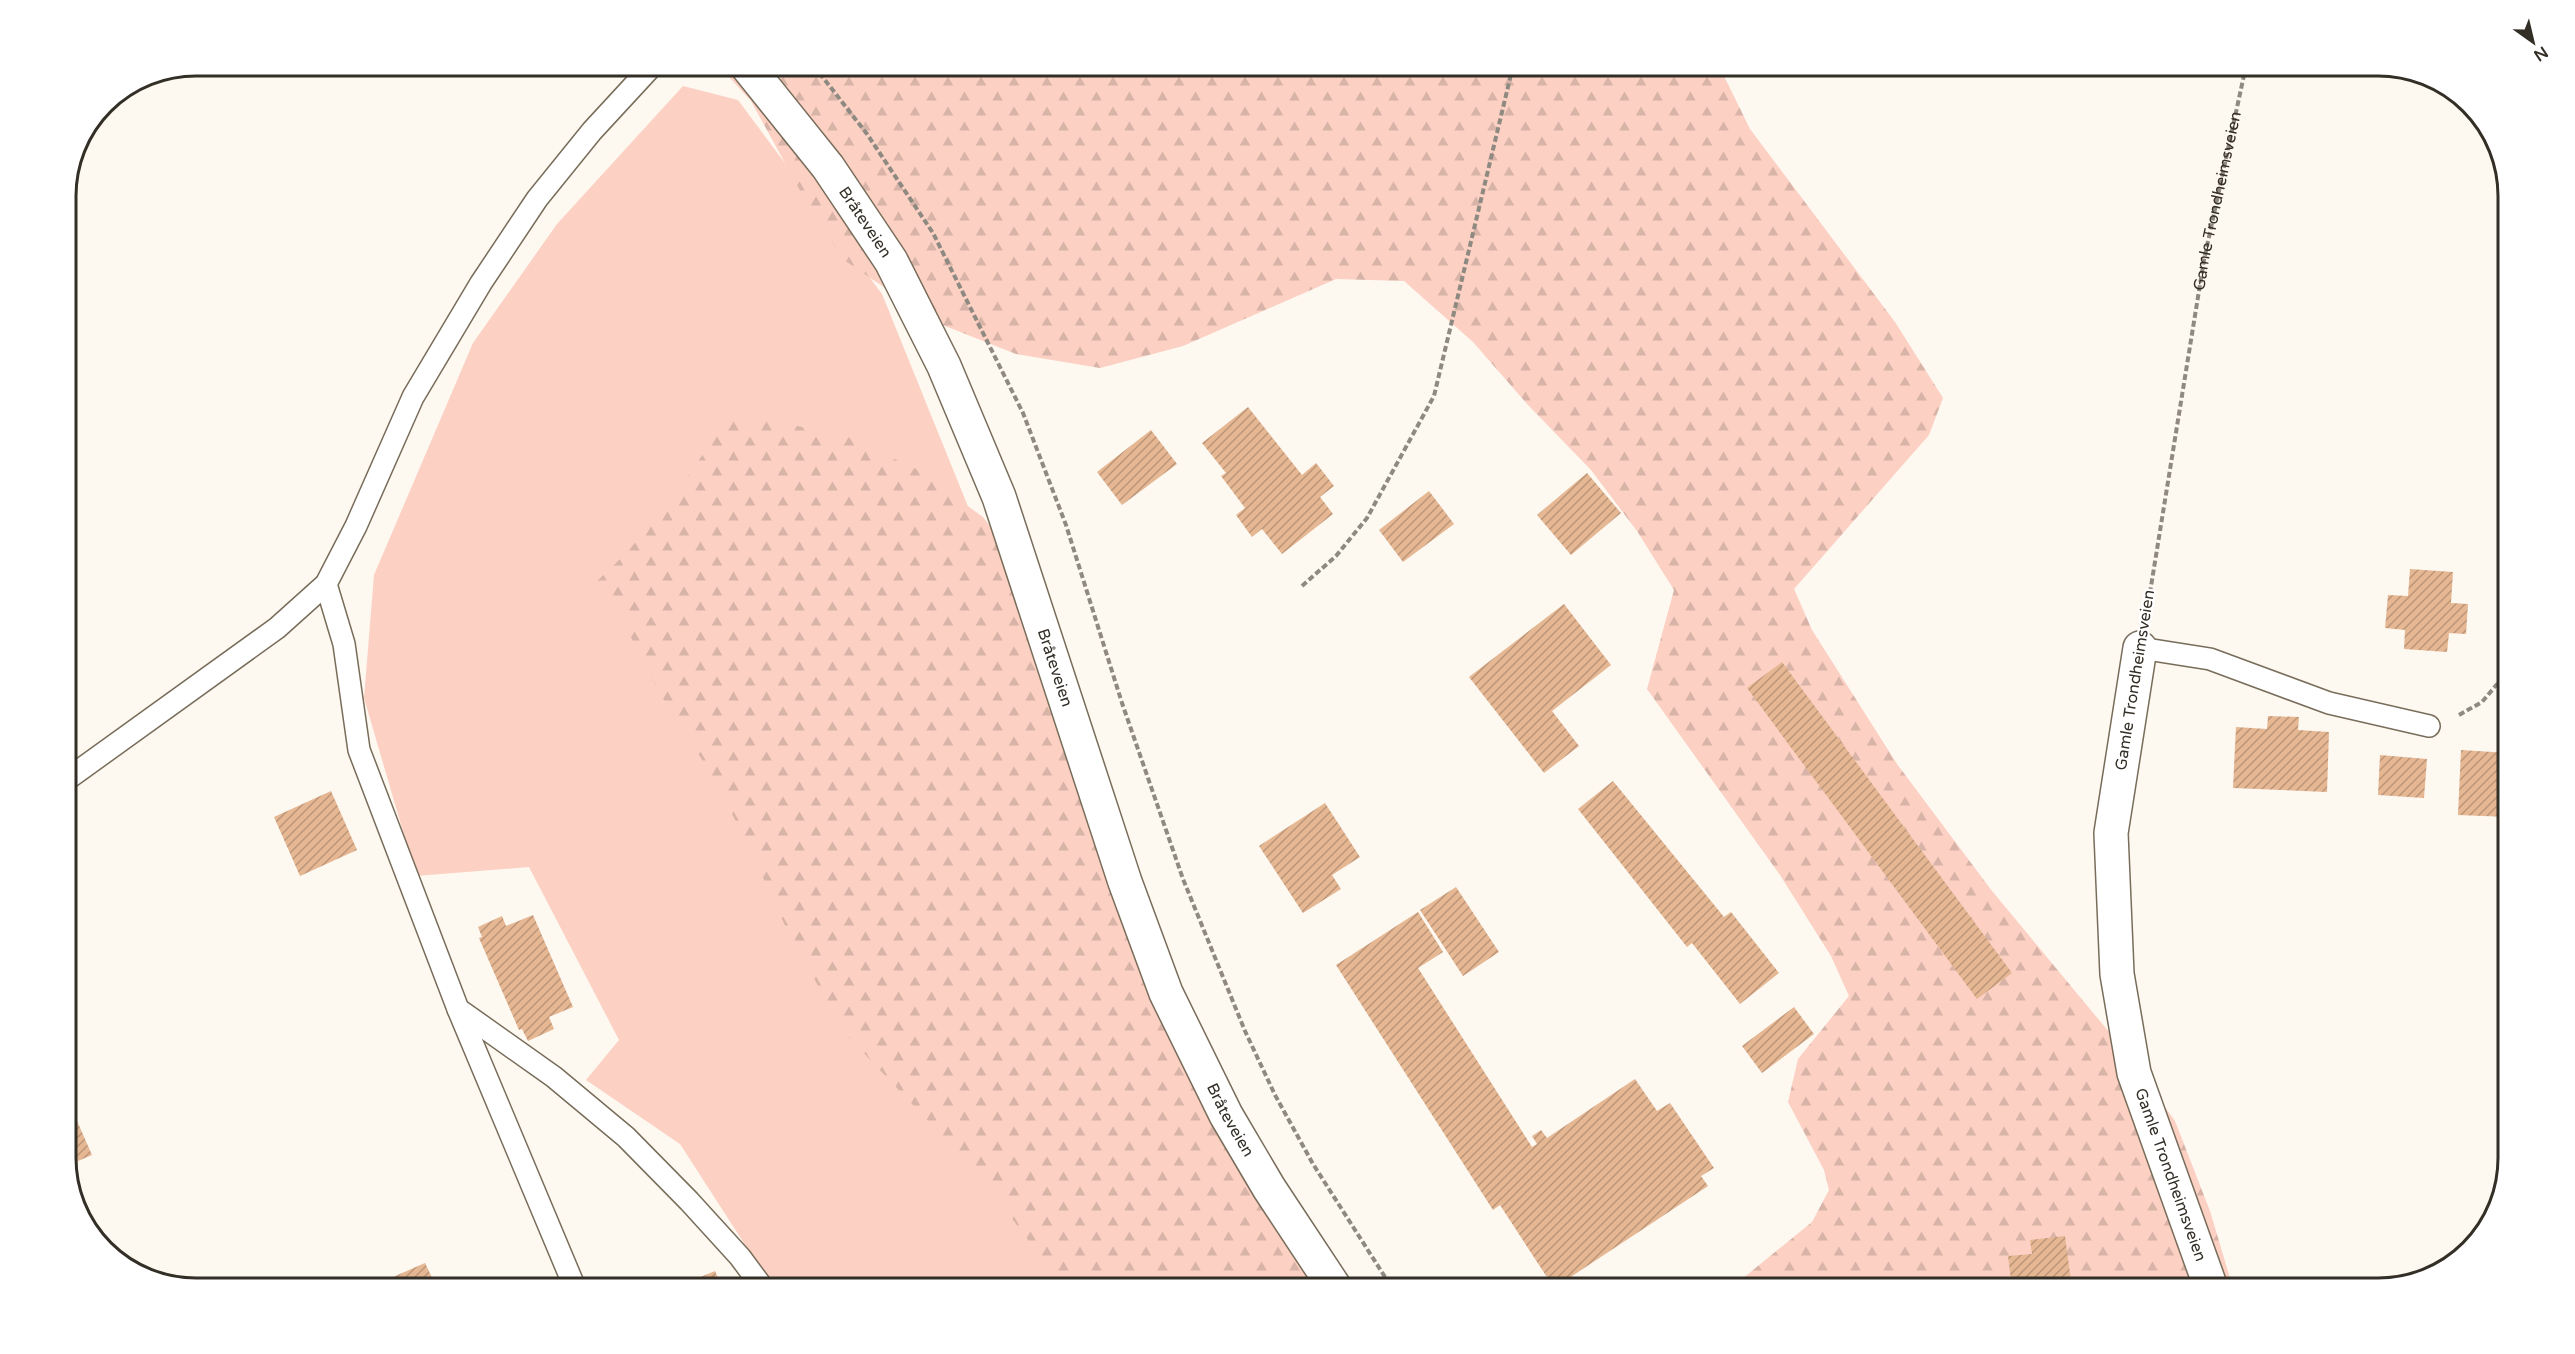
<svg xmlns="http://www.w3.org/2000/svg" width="2575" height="1354" viewBox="0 0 2575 1354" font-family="'Varela Round',sans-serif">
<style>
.green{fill:#fcd0c3}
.forest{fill:url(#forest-firs)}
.building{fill:url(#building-hatch)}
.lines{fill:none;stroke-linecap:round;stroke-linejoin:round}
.service-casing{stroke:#786d5a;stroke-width:24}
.minor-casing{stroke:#786d5a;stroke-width:36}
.secondary-casing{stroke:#786d5a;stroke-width:36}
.path{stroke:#8e8981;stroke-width:4;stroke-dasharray:6 3;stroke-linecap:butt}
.service{stroke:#fff;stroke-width:21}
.minor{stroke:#fff;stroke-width:33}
.secondary{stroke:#fff;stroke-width:33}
.labels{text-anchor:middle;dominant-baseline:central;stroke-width:4.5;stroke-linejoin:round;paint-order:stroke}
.street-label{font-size:16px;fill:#332e26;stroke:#fff}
.rim{fill:none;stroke:#332e26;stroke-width:3}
</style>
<defs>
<pattern id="forest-firs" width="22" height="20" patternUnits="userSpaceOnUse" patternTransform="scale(1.5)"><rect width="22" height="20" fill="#fcd0c3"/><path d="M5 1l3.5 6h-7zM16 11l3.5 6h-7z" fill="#d8b3a7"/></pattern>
<pattern id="building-hatch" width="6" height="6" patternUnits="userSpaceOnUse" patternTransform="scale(1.5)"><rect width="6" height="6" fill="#e6b793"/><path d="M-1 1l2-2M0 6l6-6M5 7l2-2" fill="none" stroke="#bb9578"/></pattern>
</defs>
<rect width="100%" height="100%" fill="#fdf8f0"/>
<path class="green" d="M683 86 738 100 882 294 1001 588 1291 1288H773L680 1144 586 1080 619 1040 529 867 416 876 364 698 374 575 473 343 557 224Z"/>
<g class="forest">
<path d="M719 66H1723L1722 72 1750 129 1895 322 1943 398 1929 435 1794 589 1812 630 1897 764 1992 891 2119 1044 2175 1121 2210 1211 2233 1288H1731L1812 1222 1829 1190 1824 1170 1788 1102 1798 1059 1849 996 1831 956 1780 875 1647 689 1674 590 1637 531 1591 470 1528 405 1473 342 1404 281 1336 279 1183 346 1100 368 1016 354 935 322 844 260 803 196 751 101Z"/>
<path d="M731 414 841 434 916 469 983 517 1033 583 1163 1003 1336 1288H1064L981 1177 844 1032 788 932 748 845 713 777 662 697 624 624 597 581C651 533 690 473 731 414Z"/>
</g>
<g class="building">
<path d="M1248 407 1302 475 1316 463 1334 486 1320 497 1333 514 1282 554 1262 529 1252 537 1236 515 1245 508 1221 476 1226 473 1202 443Z"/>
<path d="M1151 430 1177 464 1122 505 1097 472Z"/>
<path d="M1587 473 1621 513 1571 555 1537 515Z"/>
<path d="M1429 491 1454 524 1403 562 1379 530Z"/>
<path d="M2410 569 2453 572 2451 603 2468 604 2466 634 2449 633 2447 652 2404 649 2405 630 2385 628 2388 595 2408 596Z"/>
<path d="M1564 604 1611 665 1552 711 1579 746 1544 773 1469 677Z"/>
<path d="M1782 662 2012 973 1977 999 1747 688Z"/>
<path d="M2268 716 2299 717 2298 730 2329 732 2327 792 2233 788 2236 727 2267 729Z"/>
<path d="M2461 750 2509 753V817L2458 815Z"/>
<path d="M2380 755 2427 759 2424 798 2378 795Z"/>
<path d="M1613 781 1724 917 1731 912 1779 973 1740 1004 1692 943 1687 947 1578 809Z"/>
<path d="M331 791 357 850 300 876 274 817Z"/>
<path d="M1325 803 1360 857 1332 875 1341 889 1303 913 1259 846Z"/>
<path d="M1456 887 1499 952 1463 976 1420 910Z"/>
<path d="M1418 912 1443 952 1418 968 1532 1147 1537 1144 1532 1136 1541 1130 1547 1138 1635 1079 1657 1111 1670 1103 1714 1168 1701 1176 1708 1186 1554 1288 1500 1205 1493 1210 1336 965Z"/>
<path d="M533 915 573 1007 549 1017 554 1029 528 1041 522 1029 519 1030 479 938 482 937 478 927 502 916 506 926Z"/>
<path d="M1794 1007 1814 1034 1762 1073 1742 1046Z"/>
<path d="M66 1096 92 1155 66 1166Z"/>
<path d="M2065 1236 2072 1288H2012L2008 1256 2032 1254 2030 1240Z"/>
<path d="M425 1263 437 1288H368Z"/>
<path d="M715 1271 722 1288H674Z"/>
</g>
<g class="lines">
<defs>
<g id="service">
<path d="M326 584 344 644 359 750 458 1009 554 1077 626 1137 689 1201 740 1257 763 1288"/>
<path d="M2140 648 2210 659 2329 703 2429 726"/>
<path d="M66 780 277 628 326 584 356 526 413 397 481 283 537 199 592 131 652 66"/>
<path d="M458 1009 575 1288"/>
</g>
<g id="minor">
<path id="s2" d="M2140 648 2111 833 2117 974 2134 1073 2211 1288"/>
</g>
<g id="secondary">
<path id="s3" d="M747 66 828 167 891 261 944 366 999 497 1125 882 1166 993 1226 1115 1269 1188 1335 1288"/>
</g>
</defs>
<use href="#service" class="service-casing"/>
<use href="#minor" class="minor-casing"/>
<use href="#secondary" class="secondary-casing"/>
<g class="path">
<path d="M814 66 867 134 933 233 1023 413 1066 525 1122 703 1183 879 1245 1031 1275 1095 1313 1164 1392 1288"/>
<path d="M1302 586 1336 556 1367 518 1434 396 1513 66"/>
<path id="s1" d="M2147 611 2204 260 2246 66"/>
<path d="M2459 715 2482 702 2509 670"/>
</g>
<use href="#service" class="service"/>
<use href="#minor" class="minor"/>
<use href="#secondary" class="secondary"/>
</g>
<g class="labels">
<g class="street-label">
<text stroke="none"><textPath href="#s1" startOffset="416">Gamle Trondheimsveien</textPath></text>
<text stroke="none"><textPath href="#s3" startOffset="196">Bråteveien</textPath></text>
<text stroke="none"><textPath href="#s3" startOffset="682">Bråteveien</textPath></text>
<text transform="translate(2135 680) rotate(-81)">Gamle Trondheimsveien</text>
<text stroke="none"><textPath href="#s3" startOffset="1168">Bråteveien</textPath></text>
<text stroke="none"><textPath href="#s2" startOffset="537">Gamle Trondheimsveien</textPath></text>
</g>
</g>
<path d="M0 0H2575V1354H0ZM196 76H2378A120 120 0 0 1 2498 196V1158A120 120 0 0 1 2378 1278H196A120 120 0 0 1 76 1158V196A120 120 0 0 1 196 76Z" fill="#fff" fill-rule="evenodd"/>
<path class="rim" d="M196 76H2378A120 120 0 0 1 2498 196V1158A120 120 0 0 1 2378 1278H196A120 120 0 0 1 76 1158V196A120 120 0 0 1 196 76Z"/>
<g transform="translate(2533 42) rotate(146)" stroke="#ffffff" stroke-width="4.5" paint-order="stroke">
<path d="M0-4.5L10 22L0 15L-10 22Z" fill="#332e26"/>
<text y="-9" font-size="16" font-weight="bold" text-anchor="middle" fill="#332e26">N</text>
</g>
</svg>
